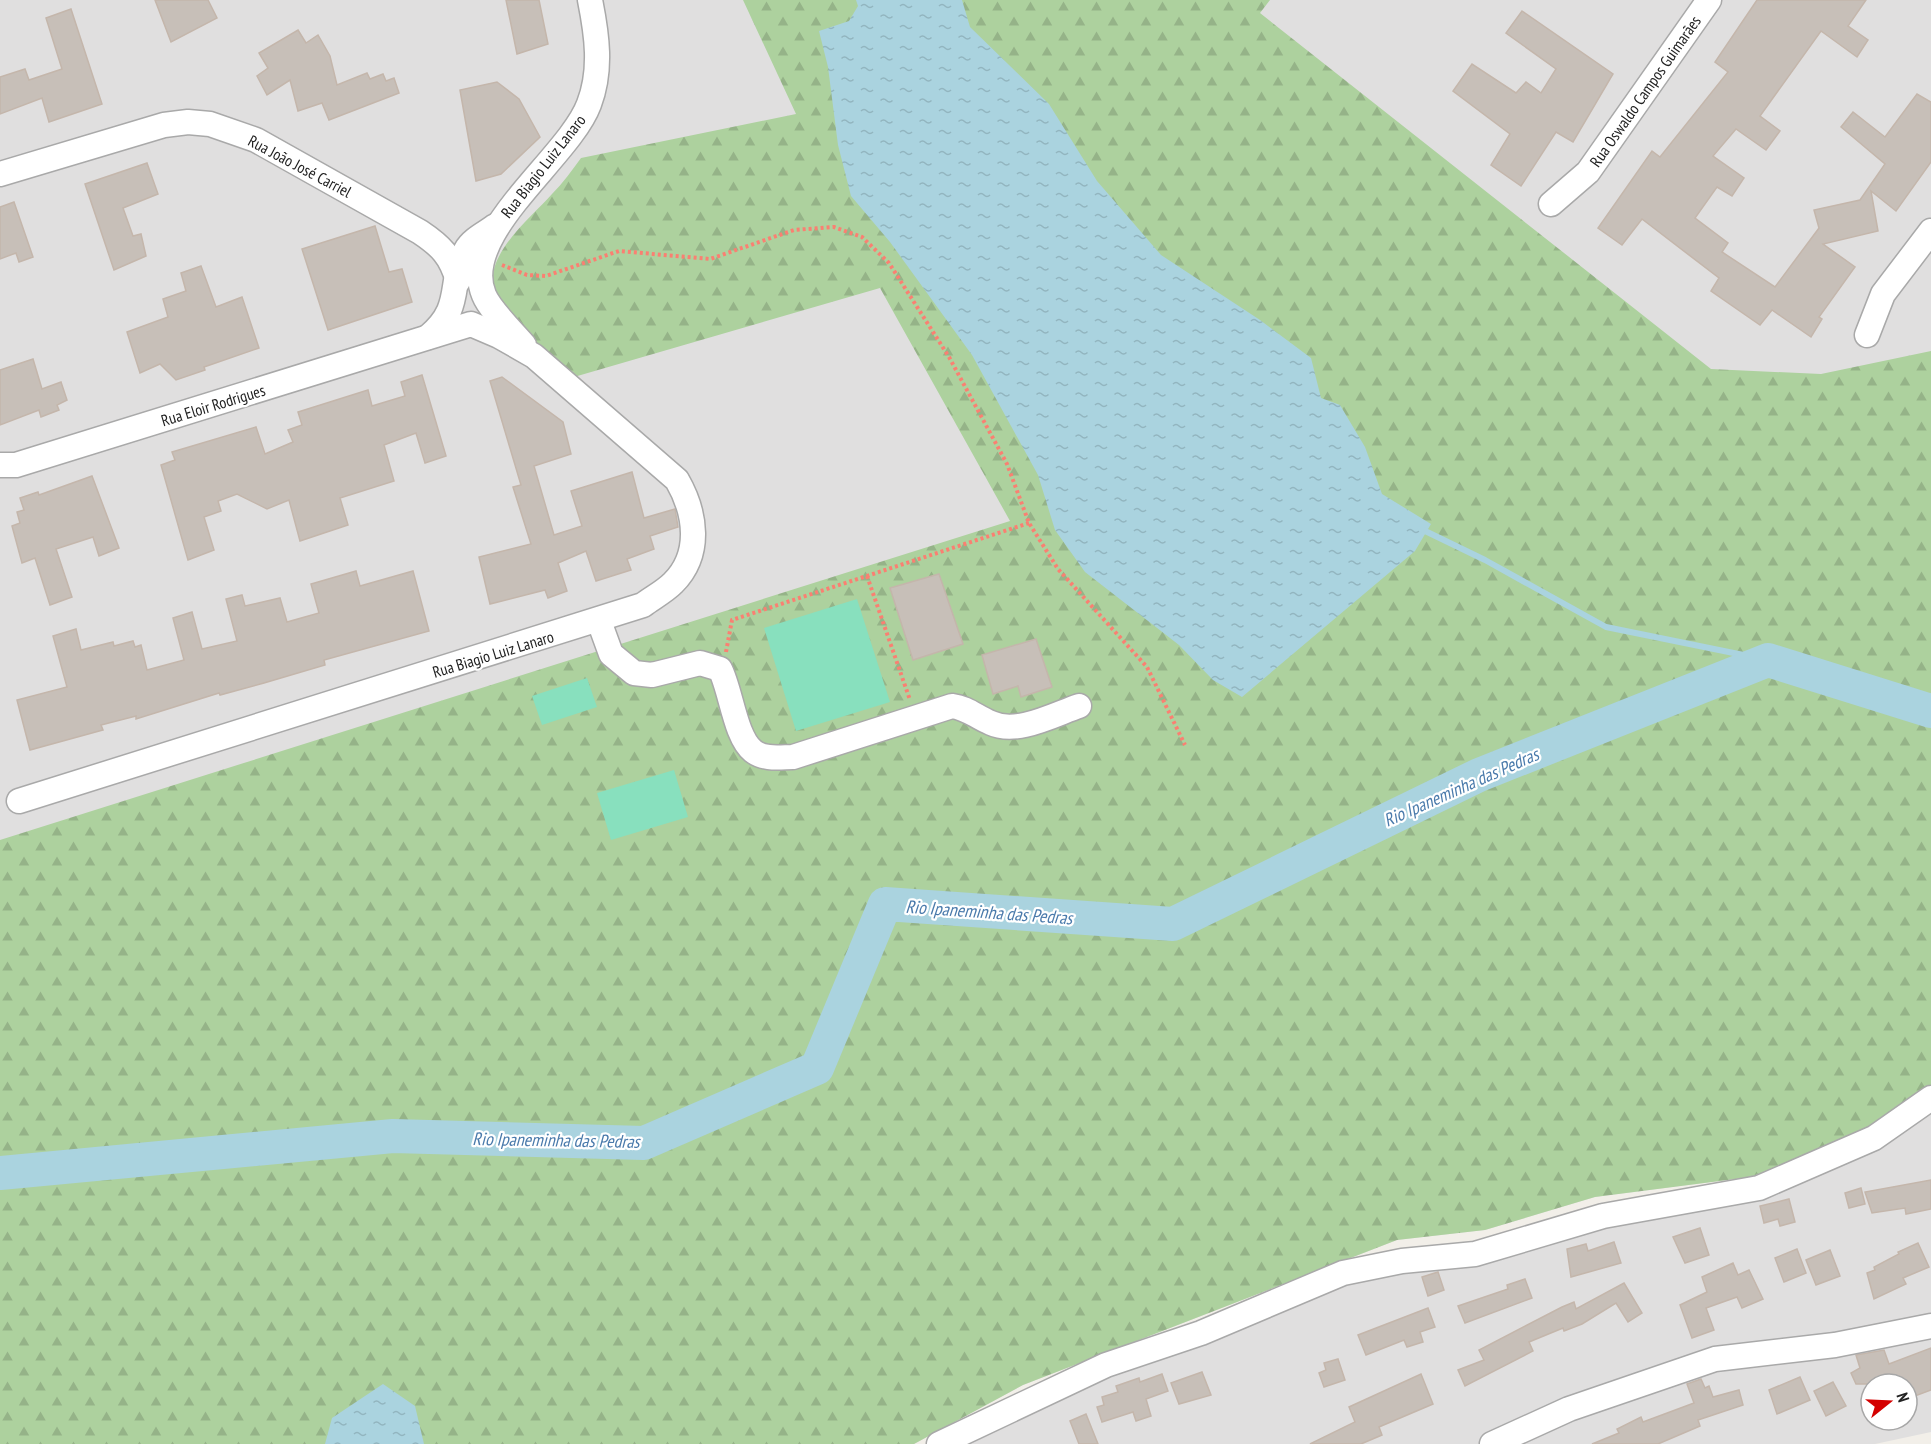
<svg xmlns="http://www.w3.org/2000/svg" width="1931" height="1444" viewBox="0 0 1931 1444" font-family="'PT Sans Narrow',sans-serif">
<style>
.residential{fill:#e0dfdf;fill-rule:evenodd}
.forest{fill:url(#forest-firs)}
.pitch{fill:#88e0be}
.water{fill:url(#water-ripples)}
.lines{fill:none;stroke-linecap:round;stroke-linejoin:round}
.stream{stroke:#aad3df;stroke-width:6}
.river{stroke:#aad3df;stroke-width:34}
.building{fill:#c7bfb8;stroke:#c4b6ab;stroke-width:1.5}
.minor-casing{stroke:#a9a9a9;stroke-width:27}
.path{stroke:#fa8072;stroke-width:4;stroke-dasharray:3 3;stroke-linecap:butt}
.minor{stroke:#fff;stroke-width:24}
.labels{text-anchor:middle;dominant-baseline:central;stroke-width:4.5;stroke-linejoin:round;paint-order:stroke}
.street-label{font-size:16px;fill:#222;stroke:#fff}
.water-label{font-size:18px;font-style:italic;fill:#4a7aab;stroke:#fff}
</style>
<defs>
<pattern id="forest-firs" width="22" height="20" patternUnits="userSpaceOnUse" patternTransform="scale(1.5)"><rect width="22" height="20" fill="#add19e"/><path d="M5 1l3.5 6h-7zM16 11l3.5 6h-7z" fill="#95b388"/></pattern>
<pattern id="water-ripples" width="26" height="14" patternUnits="userSpaceOnUse" patternTransform="scale(1.5)"><rect width="26" height="14" fill="#aad3df"/><path d="M2 4q2-2 4 0t4 0M15 11q2-2 4 0t4 0" fill="none" stroke="#92b5bf"/></pattern>
</defs>
<rect width="100%" height="100%" fill="#f2efe9"/>
<path class="residential" d="M0 0H1931V1432L1875 1444H939L1388 1262 1759 1188 1810 1153 1751 1177 1595 1197 1485 1230 1397 1240 1023 1385 914 1444H0ZM1871 1384H1907V1420H1871Z"/>
<path class="forest" d="M743 0H1270L1260 13 1711 369 1821 374 1931 351V1098L1872 1132 1810 1153 1751 1177 1595 1197 1485 1230 1397 1240 1023 1385 914 1444H0V840L1010 521 880 288 574 377C550 355 503 321 494 289 484 254 533 216 552 194 563 183 572 170 581 158L796 114Z"/>
<g class="pitch">
<path d="M857 599 890 702 796 731 764 628Z"/>
<path d="M587 678 597 707 542 725 532 696Z"/>
<path d="M674 770 688 817 611 840 597 793Z"/>
</g>
<g class="water">
<path d="M856 0H962L970 27 1049 104 1097 181 1161 255 1260 320 1311 358 1321 398 1340 405 1365 447 1382 494 1431 524 1415 551 1242 697 1213 680 1179 645 1085 572 1055 530 1038 475 972 355 890 242 851 196 838 145 828 67 819 31 849 21 858 6Z"/>
<path d="M383 1384 415 1406 424 1444H325L332 1418Z"/>
</g>
<g class="lines">
<path class="stream" d="M1421 529 1485 560 1606 627 1768 660"/>
<path class="river" d="M0 1173 393 1136 644 1143 817 1068 885 904 1173 924 1479 775 1768 660 1931 711"/>
</g>
<g class="building">
<path d="M155 0H208L217 18 171 42Z"/>
<path d="M506 0H539L548 44 517 54Z"/>
<path d="M1757 0H1866L1848 26 1868 40 1857 57 1821 31 1760 116 1780 131 1766 150 1736 129 1713 156 1744 178 1732 196 1717 187 1695 218 1728 243 1722 252 1775 287 1819 228 1814 210 1860 200 1885 164 1841 127 1853 112 1885 137 1917 94 1931 102V162L1896 211 1871 191 1878 231 1823 244 1855 267 1819 317 1822 319 1811 337 1772 310 1760 325 1711 291 1719 278 1642 219 1622 245 1598 228 1652 151 1660 157 1728 72 1715 62Z"/>
<path d="M71 9 102 104 49 122 42 98 0 114V77L25 69 29 80 62 69 46 18Z"/>
<path d="M1522 11 1613 74 1573 142 1556 132 1521 186 1491 165 1510 134 1453 91 1472 64 1516 93 1526 82 1541 93 1556 69 1506 33Z"/>
<path d="M298 30 306 43 318 35 330 56 337 85 367 73 370 79 383 74 386 81 394 78 399 93 329 120 322 103 298 111 290 80 267 95 257 76 268 68 259 53Z"/>
<path d="M497 82 519 99 540 137 501 174 476 181 460 90Z"/>
<path d="M147 163 158 194 123 208 133 236 141 234 146 256 114 270 85 184Z"/>
<path d="M14 202 33 257 19 262 16 253 0 259V207Z"/>
<path d="M375 226 389 272 402 269 412 302 328 330 302 249Z"/>
<path d="M201 266 216 307 242 297 259 348 204 367 205 370 176 380 160 364 140 373 127 332 168 317 163 299 186 291 181 273Z"/>
<path d="M33 359 42 389 61 382 67 400 57 405 59 410 41 417 39 410 0 425V370Z"/>
<path d="M422 375 446 456 425 463 416 433 384 445 394 481 340 498 348 525 300 541 289 500 267 509 237 494 218 501 221 511 204 517 214 550 188 560 161 465 175 460 172 452 256 427 265 454 293 442 288 430 302 425 298 412 368 390 372 406 405 396 401 382Z"/>
<path d="M502 377 563 422 571 454 534 466 554 535 582 526 571 491 632 472 644 518 675 509 678 527 650 536 654 549 627 559 631 570 596 581 586 551 558 563 567 591 548 598 545 590 490 604 479 557 531 544 513 487 521 485 490 381Z"/>
<path d="M92 476 119 548 99 556 93 537 56 549 72 597 50 605 35 558 22 563 12 526 20 523 17 512 24 510 20 498 38 492 39 495Z"/>
<path d="M356 571 360 586 413 571 429 631 324 660 325 665 264 683 220 695 219 693 136 719V716L101 725 103 730 30 750 17 700 67 687 53 636 76 629 81 650 113 642 114 646 133 641 135 647 141 645 147 670 184 660 173 618 192 612 202 649 237 641 226 599 242 595 245 606 280 598 287 622 319 613 311 584Z"/>
<path d="M939 574 963 644 913 660 890 588Z"/>
<path d="M1036 639 1052 687 1021 697 1018 686 993 694 982 655Z"/>
<path d="M1931 1180V1209L1906 1214 1905 1208 1872 1213 1865 1192Z"/>
<path d="M1861 1188 1865 1204 1849 1208 1845 1193Z"/>
<path d="M1789 1199 1795 1222 1780 1226 1778 1219 1764 1223 1760 1206Z"/>
<path d="M1700 1228 1709 1255 1685 1263 1673 1237Z"/>
<path d="M1614 1242 1621 1263 1571 1277 1567 1249 1586 1244 1588 1251Z"/>
<path d="M1918 1243 1929 1267 1903 1278 1906 1284 1874 1299 1867 1273 1875 1270 1874 1267 1899 1254 1898 1252Z"/>
<path d="M1797 1249 1806 1273 1784 1282 1775 1258Z"/>
<path d="M1830 1250 1840 1276 1816 1285 1806 1260Z"/>
<path d="M1733 1263 1738 1275 1749 1270 1763 1299 1742 1308 1737 1297 1706 1308 1714 1330 1692 1338 1680 1305 1707 1292 1702 1277Z"/>
<path d="M1438 1272 1444 1290 1428 1296 1422 1277Z"/>
<path d="M1525 1279 1532 1298 1465 1323 1458 1306 1508 1289 1507 1285Z"/>
<path d="M1624 1283 1642 1313 1628 1322 1616 1303 1582 1324 1564 1331 1563 1328 1529 1342 1533 1351 1465 1386 1458 1370 1484 1360 1479 1350 1562 1307 1574 1302 1576 1309Z"/>
<path d="M1428 1308 1435 1327 1420 1332 1423 1342 1407 1347 1404 1340 1366 1355 1358 1335Z"/>
<path d="M1931 1348V1390L1907 1399V1384H1856L1851 1373 1860 1368 1856 1355 1884 1350 1889 1364Z"/>
<path d="M1338 1359 1345 1380 1324 1387 1319 1373 1326 1370 1324 1363Z"/>
<path d="M1202 1372 1211 1395 1179 1404 1171 1383Z"/>
<path d="M1162 1374 1168 1391 1146 1399 1151 1416 1136 1421 1133 1412 1102 1422 1097 1407 1104 1405 1102 1397 1118 1392 1116 1386 1139 1378 1140 1382Z"/>
<path d="M1421 1374 1433 1404 1379 1427 1382 1435 1361 1444H1310L1355 1422 1349 1407Z"/>
<path d="M1800 1377 1810 1400 1777 1414 1769 1390Z"/>
<path d="M1701 1379 1705 1388 1709 1386 1713 1397 1739 1390 1743 1405 1698 1420 1700 1426 1658 1444H1592L1619 1433 1617 1429 1641 1417 1643 1422 1694 1403 1687 1384Z"/>
<path d="M1833 1382 1846 1406 1826 1416 1814 1391Z"/>
<path d="M1086 1414 1098 1444H1079L1070 1421Z"/>
</g>
<g class="lines">
<defs>
<g id="minor">
<path d="M0 174 164 125 188 122 210 124 256 140 420 232C441 246 451 256 458 281"/>
<path d="M1551 204 1588 172 1709 0"/>
<path d="M1867 335 1883 294 1931 231"/>
<path d="M428 337C465 306 447 284 466 250 472 239 486 233 495 226"/>
<path d="M524 345C513 332 490 310 484 295 458 234 569 158 589 104 602 70 597 35 590 0"/>
<path d="M0 465H16L471 324 499 336 534 356 677 480C696 513 702 554 673 583 664 592 652 598 643 605L19 801"/>
<path d="M599 621 611 654 634 673 652 675 700 663 720 669C731 690 735 737 753 751 764 760 781 757 793 757L952 706C968 708 976 717 991 723 1017 735 1053 715 1079 706"/>
<path d="M939 1444 1106 1365 1201 1333 1343 1273 1402 1261 1475 1254 1603 1216 1759 1188 1874 1138 1931 1098"/>
<path d="M1492 1444 1569 1409 1715 1359 1835 1345 1931 1326"/>
</g>
</defs>
<use href="#minor" class="minor-casing"/>
<g class="path">
<path d="M502 265 527 275 546 276 619 251 710 259 794 230 834 227 862 237 889 263 949 357 1007 464 1029 523 1058 569 1147 667 1185 745"/>
<path d="M867 576 910 700"/>
<path d="M726 652 732 620 1029 523"/>
</g>
<use href="#minor" class="minor"/>
</g>
<g class="labels">
<g class="street-label">
<text transform="translate(1645 91) rotate(-55)">Rua Oswaldo Campos Guimarães</text>
<text transform="translate(300 166) rotate(28)">Rua João José Carriel</text>
<text transform="translate(543 166) rotate(-52)">Rua Biagio Luiz Lanaro</text>
<text transform="translate(213 405) rotate(-17)">Rua Eloir Rodrigues</text>
<text transform="translate(493 654) rotate(-17)">Rua Biagio Luiz Lanaro</text>
</g>
<g class="water-label">
<text transform="translate(1461 787) rotate(-24)">Rio Ipaneminha das Pedras</text>
<text transform="translate(989 912) rotate(4)">Rio Ipaneminha das Pedras</text>
<text transform="translate(556 1140) rotate(1)">Rio Ipaneminha das Pedras</text>
</g>
</g>
<g transform="translate(1889 1402) rotate(72)"><circle r="28" fill="#ffffff" stroke="#a7a7a7" stroke-width="1.5"/>
<path d="M0-4.5L10 22L0 15L-10 22Z" fill="#d40000"/>
<text y="-9" font-size="16" font-weight="bold" text-anchor="middle" fill="#222222">N</text>
</g>
</svg>
